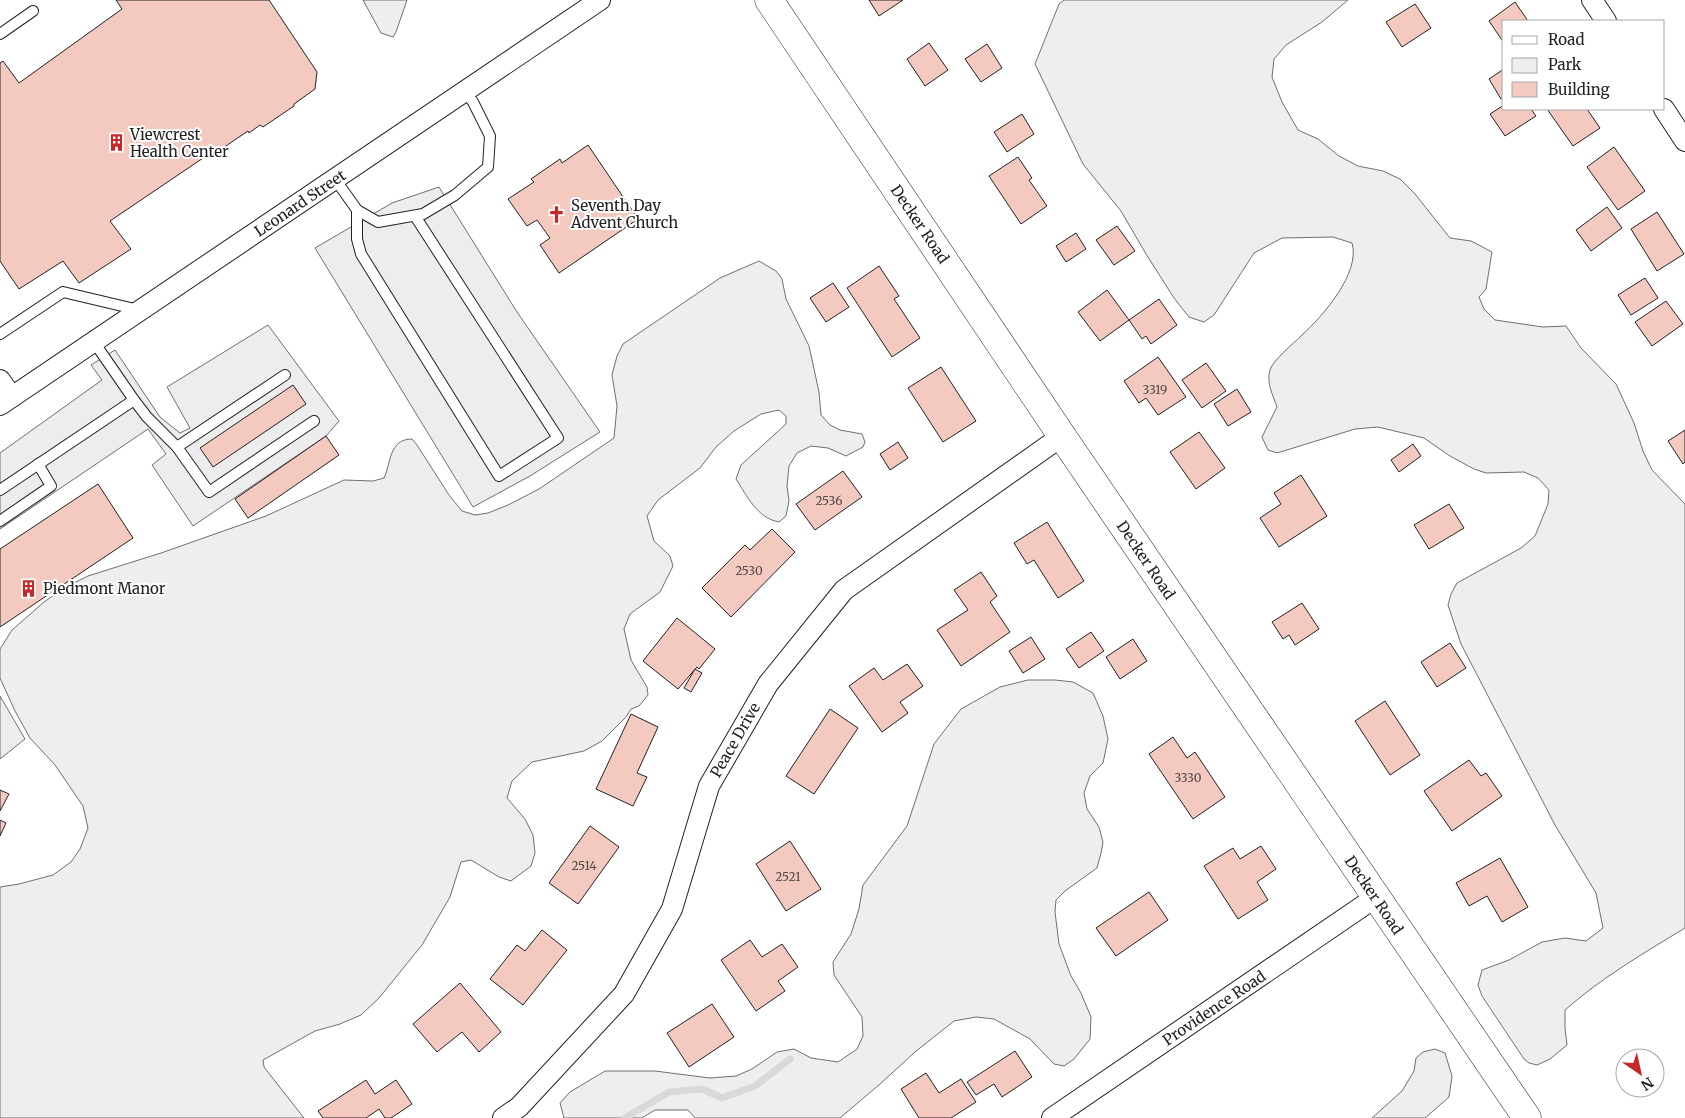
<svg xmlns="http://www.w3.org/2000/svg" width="1685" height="1118" viewBox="0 0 1685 1118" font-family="Merriweather,serif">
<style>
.green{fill:#eee;stroke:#6f6f6f}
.parking{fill:#ededed;stroke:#6f6f6f}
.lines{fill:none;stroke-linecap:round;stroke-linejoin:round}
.stream{stroke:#d9d9d9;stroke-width:7}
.building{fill:#f3c9c0;stroke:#222}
.lane-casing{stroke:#222;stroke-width:12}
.street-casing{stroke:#222;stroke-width:22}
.secondary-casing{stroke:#222;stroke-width:29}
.lane{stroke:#fff;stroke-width:10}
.street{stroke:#fff;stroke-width:20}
.secondary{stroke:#fff;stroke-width:28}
.labels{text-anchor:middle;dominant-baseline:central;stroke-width:4;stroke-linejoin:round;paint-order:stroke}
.number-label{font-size:12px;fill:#564c4a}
.poi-label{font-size:15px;fill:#222;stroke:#fff;text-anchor:start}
.street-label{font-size:15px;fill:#222;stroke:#fff}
</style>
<rect width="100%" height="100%" fill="#fff"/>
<g class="green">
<path d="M363 0H407L396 32 393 37 381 33Z"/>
<path d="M1064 0H1348L1322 22 1286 45 1274 59 1272 77 1282 102 1298 130 1318 139 1339 156 1358 166 1383 171 1400 179 1415 194 1450 238 1471 241 1492 252 1486 289 1479 297 1484 309 1495 320 1543 327 1566 326 1581 348 1616 384 1634 423 1643 451 1652 470 1685 504V928C1644 953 1601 978 1565 1010V1028L1567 1045 1550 1059 1537 1065 1529 1063 1524 1059 1482 996 1478 985 1482 970 1509 960 1542 942 1565 938 1586 941 1603 928 1596 893 1555 825 1461 644 1448 605 1451 594 1457 583 1521 548 1535 536 1548 504 1549 490 1538 478 1524 472 1486 473 1474 469 1450 456 1424 438 1378 427 1355 429 1277 453 1268 450 1262 437 1277 407C1273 395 1266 383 1270 370 1273 360 1293 344 1301 336 1322 317 1361 273 1352 243L1333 237 1282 238 1254 253 1214 315 1204 322 1189 317 1174 298 1146 254 1121 211 1083 164 1035 64 1059 4Z"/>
<path d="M759 261 776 271 782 279 786 299 809 346 819 392 821 415 830 425 840 430 862 434 865 442 863 447 846 456 828 448 811 446 797 453 789 466 787 486 789 501 786 516 779 522C757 518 747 496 736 479L741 465 786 424V416L779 410 761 414 734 431 716 447 700 468 658 500 647 516 654 541 670 556 673 566 660 592 630 614 624 629 631 660 647 687 648 695 639 706 631 709 626 717 602 741 584 751 532 762 512 781 507 798 525 819 533 835 535 853 531 866 511 881 499 877 471 860 461 862 450 897 422 945 379 998 361 1015 340 1024 315 1031 263 1060 264 1067 304 1118H0V887L19 884 53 875 71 862 80 849 88 828 83 806 55 765 30 738 15 711 0 678V649L12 630 44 602 64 588 88 576 161 553 266 516 344 480 373 481 384 478C391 463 389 439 412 439L417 445 449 495 462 511 475 515 488 513 508 505 539 489 614 438 617 406 612 375 617 356 623 344 720 278Z"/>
<path d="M1028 680H1055L1073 682 1093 693 1103 716 1108 739 1103 763 1090 776 1084 793 1087 809 1099 827 1103 842 1101 853 1097 868 1065 891 1056 900 1055 912 1059 944 1071 976 1081 993 1091 1017 1090 1039 1074 1059 1064 1066 1054 1064 1030 1039 994 1019 976 1017 954 1021 915 1052 880 1084 840 1118H695L688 1110H655L642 1118H564L560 1103 570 1092 605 1071H655L710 1078 736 1076 752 1069 777 1052 794 1049 811 1058 838 1062 857 1049 863 1036 862 1017 834 975 833 962 851 934 859 909 863 885 907 826 934 744 961 709 1000 687Z"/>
<path d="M1435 1049 1445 1053 1452 1076 1449 1097 1425 1118H1372L1402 1091 1414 1071 1416 1058 1423 1052Z"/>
</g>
<g class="parking">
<path d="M439 187 517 312 600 432 530 476 473 507 315 248 392 203Z"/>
<path d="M268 325 339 421 326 436 193 526 152 465 166 454 148 429 0 529V453L102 380 91 365 115 350 160 417 180 433 190 428 167 387Z"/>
<path d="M0 696 25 739 0 759Z"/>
</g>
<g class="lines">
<path class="stream" d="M625 1118 669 1092 702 1089 722 1098 755 1086 790 1059"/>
</g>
<g class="building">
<path d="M116 0H269L317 72 315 89 294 104V106L263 127 260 125 249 133 248 131 214 154 212 152 110 221 131 249 79 283 63 261 19 289 0 261V63L3 61 19 83 122 9Z"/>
<path d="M869 0H903L879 16Z"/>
<path d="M1515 2 1528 21H1504V43L1489 21Z"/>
<path d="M1415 4 1431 28 1402 47 1386 22Z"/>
<path d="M929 43 948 70 925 86 907 59Z"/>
<path d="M987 44 1002 68 981 82 965 59Z"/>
<path d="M1504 69V97L1501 99 1489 79Z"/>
<path d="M1504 105V109H1531L1536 116 1505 136 1490 114Z"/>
<path d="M1547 109H1587L1600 128 1573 146Z"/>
<path d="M1022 114 1034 134 1007 152 994 132Z"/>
<path d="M588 145 638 219 559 273 540 245 550 238 537 220 527 226 508 199 534 182 531 179 560 159 562 163Z"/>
<path d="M1614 147 1645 191 1618 210 1587 167Z"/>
<path d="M1018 157 1032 178 1029 180 1047 206 1021 224 989 176Z"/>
<path d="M1607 207 1622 228 1591 251 1576 230Z"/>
<path d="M1657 212 1684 254 1657 271 1631 229Z"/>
<path d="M1117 226 1135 251 1114 265 1096 240Z"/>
<path d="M1076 233 1086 249 1066 262 1056 246Z"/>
<path d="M879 266 899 296 894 299 920 338 892 357 847 288Z"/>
<path d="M1645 278 1658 298 1631 315 1618 295Z"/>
<path d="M833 283 849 307 826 322 810 298Z"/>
<path d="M1107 290 1129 320 1100 341 1078 312Z"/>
<path d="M1159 299 1177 325 1151 344 1146 336 1142 339 1129 320Z"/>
<path d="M1666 301 1683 324 1652 346 1635 322Z"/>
<path d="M1158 357 1186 397 1158 415 1146 398 1139 403 1124 381Z"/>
<path d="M1206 363 1226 391 1202 408 1182 380Z"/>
<path d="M941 367 976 421 943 442 908 388Z"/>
<path d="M293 385 306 404 213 467 200 448Z"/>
<path d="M1237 389 1251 412 1228 426 1214 404Z"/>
<path d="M1685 430V462L1683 464 1668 441Z"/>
<path d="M1199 432 1225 468 1196 489 1170 452Z"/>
<path d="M326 436 339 455 248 518 235 499Z"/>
<path d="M898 442 908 458 890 470 880 454Z"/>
<path d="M1413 444 1421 456 1399 472 1391 460Z"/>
<path d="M843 471 862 497 815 530 796 504Z"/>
<path d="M1301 475 1327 516 1279 547 1260 518 1281 504 1274 493Z"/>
<path d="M98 484 133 538 0 627V549Z"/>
<path d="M1449 504 1464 528 1429 549 1414 525Z"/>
<path d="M1047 522 1084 581 1058 598 1034 560 1027 564 1014 543Z"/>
<path d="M772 529 795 552 731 617 702 588 745 545 750 550Z"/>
<path d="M981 572 997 596 990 602 1010 632 961 666 937 630 968 610 954 590Z"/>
<path d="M1302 603 1319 629 1295 645 1289 635 1283 639 1272 622Z"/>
<path d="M677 618 715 649 699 669 697 667 678 689 643 661Z"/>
<path d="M1091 632 1104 651 1079 668 1066 649Z"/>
<path d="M1031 637 1045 659 1023 673 1009 651Z"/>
<path d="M1133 639 1147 661 1120 679 1106 657Z"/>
<path d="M1450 643 1466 668 1437 687 1421 662Z"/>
<path d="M907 664 923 686 900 702 908 713 882 732 849 686 874 668 883 680Z"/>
<path d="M695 669 702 673 691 692 684 688Z"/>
<path d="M1385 701 1420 755 1390 775 1355 721Z"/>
<path d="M830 709 858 728 814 794 786 776Z"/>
<path d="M631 714 658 727 637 773 647 777 633 806 596 789Z"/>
<path d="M1173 737 1187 758 1195 752 1225 797 1193 819 1149 754Z"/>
<path d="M1469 760 1481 776 1486 773 1502 796 1452 831 1424 791Z"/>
<path d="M0 790 9 794 0 811Z"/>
<path d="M0 820 6 823 0 836Z"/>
<path d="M590 826 619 847 578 904 549 883Z"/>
<path d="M790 841 821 889 786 911 756 864Z"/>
<path d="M1261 846 1276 869 1257 882 1268 900 1238 919 1204 866 1233 848 1240 859Z"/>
<path d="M1500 858 1528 907 1502 922 1487 896 1469 906 1456 883Z"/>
<path d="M1149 892 1168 920 1116 956 1096 928Z"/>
<path d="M542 930 567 950 523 1005 490 979 517 945 525 951Z"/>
<path d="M750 940 762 957 782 944 798 967 778 981 785 991 756 1011 721 960Z"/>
<path d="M460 983 501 1032 479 1052 462 1032 437 1052 413 1024Z"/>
<path d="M712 1004 734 1037 689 1067 667 1033Z"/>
<path d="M1015 1051 1032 1077 1002 1097 994 1084 976 1095 967 1082Z"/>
<path d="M926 1073 939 1093 961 1079 976 1102 951 1118H919L901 1089Z"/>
<path d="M366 1080 375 1094 396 1080 412 1104 391 1118H385L379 1109 366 1118H323L318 1111Z"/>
</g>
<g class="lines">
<defs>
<g id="lane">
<path d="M0 34 33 11"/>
<path d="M335 179 357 210 378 222 423 214 455 195 488 167 490 136 473 102 465 91"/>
<path d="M357 210V239L361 254 499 476 558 438 415 216"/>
<path d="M0 334 63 292 139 310"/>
<path d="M94 342 134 400 147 417 177 447 209 492 314 421"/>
<path d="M177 447 285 375"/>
<path d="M0 490 134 400"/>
<path d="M0 521 51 486 38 464"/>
</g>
<g id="street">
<path d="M1592 0 1606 21"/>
<path d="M1664 109 1685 141"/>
<path d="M0 380 12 397"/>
<path d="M0 405 600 0"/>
<path d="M503 1118 519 1107 624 994 672 909 709 786 768 684 844 590 1062 436"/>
<path d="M1052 1118 1376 897"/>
</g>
<path id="secondary" d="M769 0 1062 436 1527 1118"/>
</defs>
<use href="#lane" class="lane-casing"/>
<use href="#street" class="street-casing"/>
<use href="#secondary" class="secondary-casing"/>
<use href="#lane" class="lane"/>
<use href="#street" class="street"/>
<use href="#secondary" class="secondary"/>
</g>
<defs>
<symbol id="building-bare" viewBox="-9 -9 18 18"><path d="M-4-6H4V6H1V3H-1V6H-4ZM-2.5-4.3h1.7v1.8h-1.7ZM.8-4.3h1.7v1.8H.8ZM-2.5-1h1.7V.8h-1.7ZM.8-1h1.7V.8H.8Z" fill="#c62828" stroke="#fff" stroke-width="2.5" paint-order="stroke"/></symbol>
<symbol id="church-bare" viewBox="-9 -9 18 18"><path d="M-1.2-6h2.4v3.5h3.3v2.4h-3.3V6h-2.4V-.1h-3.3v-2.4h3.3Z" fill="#c62828" stroke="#fff" stroke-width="2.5" paint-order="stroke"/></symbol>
</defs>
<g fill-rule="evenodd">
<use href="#building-bare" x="104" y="130" width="25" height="25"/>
<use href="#church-bare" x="544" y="202" width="25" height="25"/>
<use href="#building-bare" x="16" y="576" width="25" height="25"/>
</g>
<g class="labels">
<g class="number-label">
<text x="1155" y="389">3319</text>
<text x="829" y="500">2536</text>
<text x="749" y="570">2530</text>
<text x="1188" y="777">3330</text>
<text x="584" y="865">2514</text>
<text x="788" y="876">2521</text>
</g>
<g class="poi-label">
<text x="130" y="134">Viewcrest<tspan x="130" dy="17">Health Center</tspan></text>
<text x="571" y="205">Seventh Day<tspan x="571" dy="17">Advent Church</tspan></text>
<text x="43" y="588">Piedmont Manor</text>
</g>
<g class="street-label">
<text transform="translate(300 203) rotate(-34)">Leonard Street</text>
<text transform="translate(920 224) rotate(56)">Decker Road</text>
<text transform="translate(1146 560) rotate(56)">Decker Road</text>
<text transform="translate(735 740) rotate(-60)">Peace Drive</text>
<text transform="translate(1374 895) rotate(56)">Decker Road</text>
<text transform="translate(1214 1008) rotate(-34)">Providence Road</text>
</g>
</g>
<rect x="1502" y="20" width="162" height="90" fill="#ffffff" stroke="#a7a7a7"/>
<rect x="1512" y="36" width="25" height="8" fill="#ffffff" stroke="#a7a7a7"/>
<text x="1548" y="45" font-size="15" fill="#222222">Road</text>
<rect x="1512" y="58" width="25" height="15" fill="#eeeeee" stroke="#a7a7a7"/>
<text x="1548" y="70" font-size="15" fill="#222222">Park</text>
<rect x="1512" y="82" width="25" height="15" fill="#f3c9c0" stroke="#a7a7a7"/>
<text x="1548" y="95" font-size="15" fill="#222222">Building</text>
<g transform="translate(1640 1073) rotate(146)"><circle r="24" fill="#ffffff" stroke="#a7a7a7"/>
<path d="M0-4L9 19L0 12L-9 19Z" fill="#c62828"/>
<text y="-8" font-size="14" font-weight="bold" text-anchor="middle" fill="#222222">N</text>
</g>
</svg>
